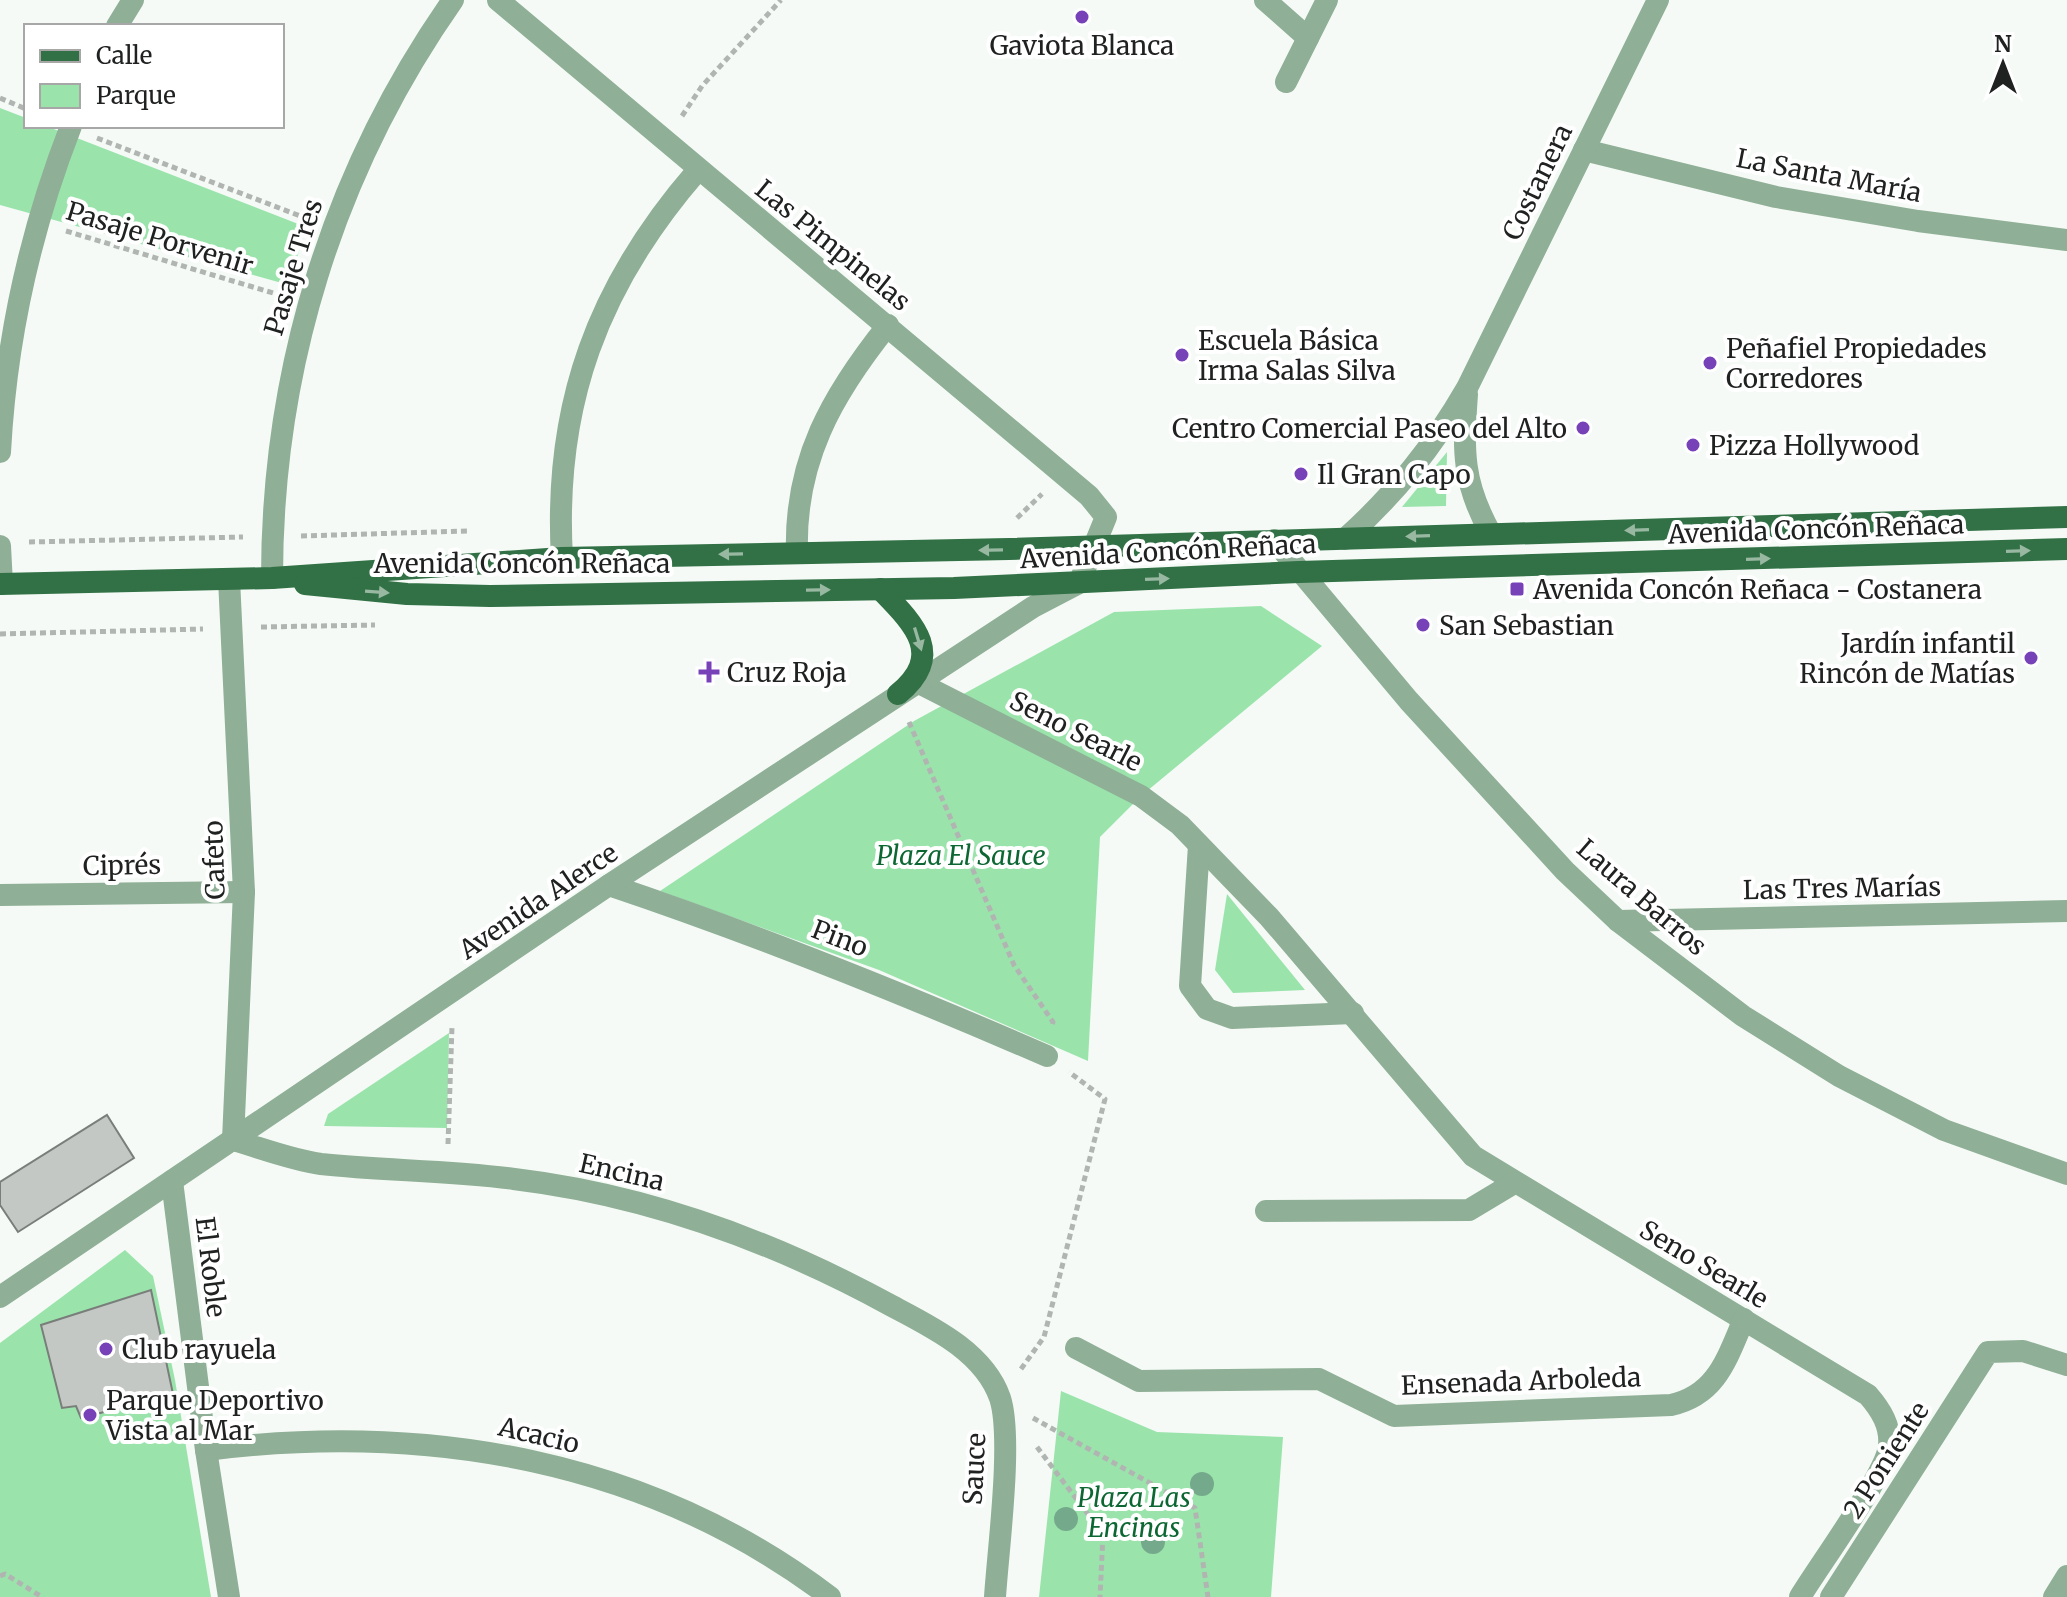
<svg xmlns="http://www.w3.org/2000/svg" width="2067" height="1597" viewBox="0 0 2067 1597" font-family="Merriweather,serif">
<style>
.green{fill:#9ae4ac}
.building{fill:#c3c8c4;stroke:#797e7a;stroke-width:2}
.lines{fill:none;stroke-linecap:round;stroke-linejoin:round}
.path{stroke:#b1b5b2;stroke-width:5;stroke-dasharray:6 4;stroke-linecap:butt}
.minor{stroke:#8faf96;stroke-width:22}
.tertiary{stroke:#8faf96;stroke-width:22}
.primary{stroke:#317145;stroke-width:22}
.tree{fill:#75a98b}
.oneway{fill:#98b8a2}
.poi-dot{fill:#7741b7;stroke:#fff;stroke-width:3}
.labels{text-anchor:middle;dominant-baseline:central;stroke-width:8;stroke-linejoin:round;paint-order:stroke}
.poi-label{font-size:26px;fill:#202221;stroke:#fff;text-anchor:start}
.street-label{font-size:26px;fill:#202221;stroke:#fff}
.park-label{font-size:26px;font-style:italic;fill:#0d6733;stroke:#fff}
</style>
<rect width="100%" height="100%" fill="#f5faf6"/>
<g class="green">
<path d="M0 108 26 118V126H46L306 227 289 285 0 205Z"/>
<path d="M1447 452 1446 506 1402 507Z"/>
<path d="M1261 606 1322 646 1141 796 1100 837 1088 1061 879 970 660 891 914 721 1114 612Z"/>
<path d="M1227 894 1305 990 1233 993 1215 970Z"/>
<path d="M449 1033 447 1128 324 1126 328 1114Z"/>
<path d="M125 1250 153 1276 175 1380 211 1597H0V1343Z"/>
<path d="M1061 1391 1157 1432 1283 1437 1271 1597H1039Z"/>
</g>
<g class="building">
<path d="M107 1115 134 1158 18 1232 0 1205V1182Z"/>
<path d="M151 1290 173 1394 81 1418 76 1406 62 1408 41 1325Z"/>
</g>
<g class="lines">
<g class="path">
<path d="M0 98 26 109"/>
<path d="M682 116 702 86 781 0"/>
<path d="M97 138 308 219"/>
<path d="M66 231 283 296"/>
<path d="M1017 518 1042 494"/>
<path d="M301 536 467 531"/>
<path d="M29 542 243 537"/>
<path d="M261 627 375 625"/>
<path d="M0 634 203 629"/>
<path d="M909 722 1014 965 1053 1022 1052 1026"/>
<path d="M448 1144 452 1026"/>
<path d="M1021 1369 1044 1337 1105 1099 1069 1072"/>
<path d="M1033 1418 1195 1508 1208 1597"/>
<path d="M1037 1447 1103 1534 1100 1597"/>
<path d="M0 1576 5 1574 42 1597"/>
</g>
<g class="minor">
<path d="M1265 0 1308 38"/>
<path d="M117 26 133 0"/>
<path d="M1286 82 1327 0"/>
<path d="M1584 150 1776 197 1918 221 2067 240"/>
<path d="M1467 394C1463 451 1462 482 1491 534"/>
<path d="M0 452C6 339 30 231 71 126"/>
<path d="M1345 539C1395 494 1433 447 1467 388L1658 0"/>
<path d="M1274 540 1409 701 1565 871 1618 921 1743 1016 1839 1076 1944 1130 2067 1174"/>
<path d="M0 546 2 584"/>
<path d="M797 553C794 461 832 395 888 325"/>
<path d="M562 558C553 405 598 285 697 171"/>
<path d="M272 578C272 370 333 171 453 0"/>
<path d="M229 579 244 892 233 1140C261 1148 292 1160 321 1164 385 1171 450 1170 514 1179 647 1195 775 1242 892 1306 932 1327 984 1352 1000 1398 1013 1438 998 1550 995 1597"/>
<path d="M917 682 1141 796 1180 825 1269 917 1473 1156 1868 1395C1881 1410 1891 1426 1889 1446 1886 1474 1818 1567 1800 1597"/>
<path d="M1199 845 1190 986 1207 1009 1232 1018 1353 1013"/>
<path d="M609 885C758 935 902 993 1047 1056"/>
<path d="M0 895 244 892"/>
<path d="M1618 921 2067 911"/>
<path d="M172 1181 206 1450 229 1597"/>
<path d="M1266 1211 1469 1210 1514 1183"/>
<path d="M1076 1348 1139 1381 1319 1379 1394 1416 1671 1405C1717 1395 1727 1358 1744 1319"/>
<path d="M206 1450C427 1422 648 1459 830 1597"/>
<path d="M1831 1597 1988 1352 2023 1351 2067 1365"/>
<path d="M2054 1597 2067 1576"/>
</g>
<path class="tertiary" d="M0 1297 609 885 1033 607 1079 583 1106 517 1089 496 498 0"/>
<g class="primary">
<path d="M0 584 272 578 562 558 1009 549 2067 517"/>
<path d="M305 584 407 594 490 596 954 588 1299 572 2067 549"/>
<path d="M880 589C912 622 947 654 898 694"/>
</g>
</g>
<g class="tree">
<circle cx="1202" cy="1484" r="12"/>
<circle cx="1066" cy="1519" r="12"/>
<circle cx="1153" cy="1542" r="12"/>
</g>
<defs><path id="oneway-solid" d="M-6-.8H1V-3.2L6.5 0L1 3.2V.8H-6Z" transform="scale(2)"/></defs>
<g class="oneway">
<use href="#oneway-solid" transform="translate(1637 530) rotate(178)"/>
<use href="#oneway-solid" transform="translate(1418 536) rotate(178)"/>
<use href="#oneway-solid" transform="translate(991 550) rotate(179)"/>
<use href="#oneway-solid" transform="translate(2018 551) rotate(-2)"/>
<use href="#oneway-solid" transform="translate(731 554) rotate(179)"/>
<use href="#oneway-solid" transform="translate(1758 559) rotate(-2)"/>
<use href="#oneway-solid" transform="translate(1157 579) rotate(-2)"/>
<use href="#oneway-solid" transform="translate(818 590) rotate(-1)"/>
<use href="#oneway-solid" transform="translate(377 592) rotate(4)"/>
<use href="#oneway-solid" transform="translate(918 639) rotate(73)"/>
</g>
<g class="poi-dot">
<circle cx="1082" cy="17" r="8"/>
<circle cx="1182" cy="355" r="8"/>
<circle cx="1710" cy="363" r="8"/>
<circle cx="1583" cy="428" r="8"/>
<circle cx="1693" cy="445" r="8"/>
<circle cx="1301" cy="474" r="8"/>
<rect x="1509" y="581" width="16" height="16" rx="4"/>
<circle cx="1423" cy="625" r="8"/>
<circle cx="2031" cy="658" r="8"/>
<path d="M705 660h8v8h8v8h-8v8h-8v-8h-8v-8h8z"/>
<circle cx="106" cy="1349" r="8"/>
<circle cx="90" cy="1415" r="8"/>
</g>
<g class="labels">
<g class="poi-label">
<text x="1082" y="45" text-anchor="middle">Gaviota Blanca</text>
<text x="1198" y="340">Escuela Básica<tspan x="1198" dy="30">Irma Salas Silva</tspan></text>
<text x="1726" y="348">Peñafiel Propiedades<tspan x="1726" dy="30">Corredores</tspan></text>
<text x="1567" y="428" text-anchor="end">Centro Comercial Paseo del Alto</text>
<text x="1709" y="445">Pizza Hollywood</text>
<text x="1317" y="474">Il Gran Capo</text>
<text x="1533" y="589">Avenida Concón Reñaca - Costanera</text>
<text x="1439" y="625">San Sebastian</text>
<text x="2015" y="643" text-anchor="end">Jardín infantil<tspan x="2015" dy="30">Rincón de Matías</tspan></text>
<text x="727" y="672">Cruz Roja</text>
<text x="122" y="1349">Club rayuela</text>
<text x="106" y="1400">Parque Deportivo<tspan x="106" dy="30">Vista al Mar</tspan></text>
</g>
<g class="street-label">
<text transform="translate(1829 175) rotate(11)">La Santa María</text>
<text transform="translate(1537 182) rotate(-64)">Costanera</text>
<text transform="translate(160 238) rotate(17)">Pasaje Porvenir</text>
<text transform="translate(833 245) rotate(39)">Las Pimpinelas</text>
<text transform="translate(293 267) rotate(-73)">Pasaje Tres</text>
<text transform="translate(1816 529) rotate(-2)">Avenida Concón Reñaca</text>
<text transform="translate(1168 551) rotate(-3)">Avenida Concón Reñaca</text>
<text x="522" y="563">Avenida Concón Reñaca</text>
<text transform="translate(1076 731) rotate(27)">Seno Searle</text>
<text transform="translate(214 860) rotate(-92)">Cafeto</text>
<text transform="translate(122 865) rotate(-1)">Ciprés</text>
<text transform="translate(1842 888) rotate(-1)">Las Tres Marías</text>
<text transform="translate(1642 897) rotate(41)">Laura Barros</text>
<text transform="translate(538 901) rotate(-34)">Avenida Alerce</text>
<text transform="translate(840 938) rotate(21)">Pino</text>
<text transform="translate(622 1172) rotate(13)">Encina</text>
<text transform="translate(1704 1264) rotate(31)">Seno Searle</text>
<text transform="translate(211 1267) rotate(83)">El Roble</text>
<text transform="translate(1521 1381) rotate(-2)">Ensenada Arboleda</text>
<text transform="translate(539 1435) rotate(13)">Acacio</text>
<text transform="translate(1886 1460) rotate(-57)">2 Poniente</text>
<text transform="translate(974 1469) rotate(-87)">Sauce</text>
</g>
<g class="park-label">
<text x="961" y="855">Plaza El Sauce</text>
<text x="1134" y="1497">Plaza Las<tspan x="1134" dy="30">Encinas</tspan></text>
</g>
</g>
<rect x="24" y="24" width="260" height="104" fill="#ffffff" stroke="#a6a7a6" stroke-width="2"/>
<rect x="40" y="50" width="40" height="12" fill="#317145" stroke="#a6a7a6" stroke-width="2"/>
<text x="96" y="64" font-size="24" fill="#202221">Calle</text>
<rect x="40" y="84" width="40" height="24" fill="#9ae4ac" stroke="#a6a7a6" stroke-width="2"/>
<text x="96" y="104" font-size="24" fill="#202221">Parque</text>
<g transform="translate(2003 64)" stroke="#ffffff" stroke-width="6" paint-order="stroke">
<path d="M0-6L14 30L0 20L-14 30Z" fill="#202221"/>
<text y="-12" font-size="22" font-weight="bold" text-anchor="middle" fill="#202221">N</text>
</g>
</svg>
